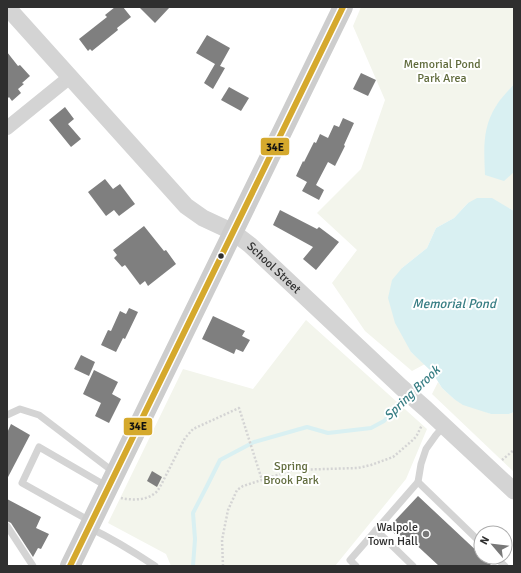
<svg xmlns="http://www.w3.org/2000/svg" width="521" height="573" viewBox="0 0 521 573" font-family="Signika,sans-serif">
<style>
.green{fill:#f3f5ec}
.water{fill:#d9f0f2}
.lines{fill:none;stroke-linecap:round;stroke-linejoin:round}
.stream{stroke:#d9f0f2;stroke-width:4}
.building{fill:#7f7f7f}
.path{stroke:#d4d4d4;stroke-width:2.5;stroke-dasharray:2 2;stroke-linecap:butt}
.service{stroke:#d4d4d4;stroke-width:7}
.minor{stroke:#d4d4d4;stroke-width:14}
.tertiary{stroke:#d4d4d4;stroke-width:17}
.secondary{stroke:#cdcdcd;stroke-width:20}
.bus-1-casing{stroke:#fff;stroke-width:9}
.bus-1{stroke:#d5a92d;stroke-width:6}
.bus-dot{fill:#2f2f2f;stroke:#fff;stroke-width:1.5}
.poi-dot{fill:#787878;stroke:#fff;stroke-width:1.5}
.labels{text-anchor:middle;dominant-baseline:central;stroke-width:4;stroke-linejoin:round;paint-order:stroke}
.park-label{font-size:12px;fill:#606b3c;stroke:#fff}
.street-label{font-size:12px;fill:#2f2f2f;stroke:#fff}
.poi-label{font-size:12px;fill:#2f2f2f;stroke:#fff;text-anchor:end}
.water-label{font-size:13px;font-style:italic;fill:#387e84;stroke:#fff}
.line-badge{stroke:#fff;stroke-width:1.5}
.pale-badge-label{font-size:11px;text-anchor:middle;font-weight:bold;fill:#111}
</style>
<rect width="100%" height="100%" fill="#fff"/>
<g class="green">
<path d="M361 7H514V84L496 106 513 174 514 172V211L509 208 468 203 454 218 436 228 427 248 402 268 411 352 425 364 412 371 365 331 332 283 357 250 317 213 361 169 385 100 353 26Z"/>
<path d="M306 320 427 429 406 479 335 566H171L166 554 108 523 183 369 253 389Z"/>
<path d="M438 382 442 388 454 399 491 414H509L514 412V472L432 394Z"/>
</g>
<g class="water">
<path d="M514 84V172L504 181 485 175C484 150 482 128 496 106 501 98 508 91 514 84Z"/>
<path d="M477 198H492L514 211V412L509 414H491L463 405 454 399 442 388 432 372 411 352 395 323 388 298 392 280 402 268 427 248 436 228 454 218 468 203Z"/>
</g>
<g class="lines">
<g class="stream">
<path d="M411 391 436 369"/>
<path d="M193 566 195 539 193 513 207 486 220 460 254 442 307 427 328 433 371 428 384 421 406 396"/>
</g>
</g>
<g class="building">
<path d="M115 7H123L131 17 117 28 118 30 92 51 90 49 88 51 79 39 107 17 105 15Z"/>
<path d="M139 7H170L155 23Z"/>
<path d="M207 35 230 48 220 66 225 68 213 89 204 83 215 64 196 53Z"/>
<path d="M7 52 18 66 20 65 30 76 22 83 24 84 18 89 21 93 12 101 9 97 7 99Z"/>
<path d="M361 73 376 80 368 96 353 89Z"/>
<path d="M229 87 249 98 241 111 221 100Z"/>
<path d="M65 107 74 119 68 124 81 139 71 147 49 120Z"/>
<path d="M343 118 354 123 344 145 345 146 335 166 328 162 316 185 324 190 319 200 302 191 307 182 296 176 303 161 304 162 314 142 316 143 320 134 328 138 334 125 339 127Z"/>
<path d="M105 179 113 189 120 184 135 204 119 216 114 210 106 216 88 192Z"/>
<path d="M280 210 317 229 319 227 339 242 316 270 303 259 313 247 273 225Z"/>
<path d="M144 226 164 251 166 250 176 264 148 286 145 281 140 285 125 265 122 267 114 258 117 255 113 250Z"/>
<path d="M129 308 138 312 125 339 123 338 116 352 101 345 108 330 111 331 120 311 126 314Z"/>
<path d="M213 316 245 331 242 336 250 340 243 352 236 349 234 354 202 339Z"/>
<path d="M81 355 95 362 89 376 74 369Z"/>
<path d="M94 370 118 382 112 394 121 399 109 423 95 416 101 403 83 394Z"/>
<path d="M11 424 30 435 7 479V433Z"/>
<path d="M152 471 162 477 157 487 147 481Z"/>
<path d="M418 496 481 555V557H483L492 566H439L411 540 407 544 388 528Z"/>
<path d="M7 499 41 517 36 528 49 534 41 549 38 548 33 557 11 523 7 521Z"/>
</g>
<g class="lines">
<g class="path">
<path d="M502 460 514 450"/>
<path d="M121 498C131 500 146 501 155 493 158 491 159 488 161 485L185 438 193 429 239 408 262 480"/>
<path d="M223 566 222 540 228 510 237 490 243 486 293 470 358 468 371 465 393 457 399 452 414 439 417 435 422 425"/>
</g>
<g class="service">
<path d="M7 415 20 409 39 415 115 473"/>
<path d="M418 482 481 543"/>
<path d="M90 521 22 483 39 447 108 487"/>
<path d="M7 526 33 566"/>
<path d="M90 528C113 539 134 552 155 566"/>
<path d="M376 530 413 566"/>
<path d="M495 557 505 566"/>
<path d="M356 566 350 560 418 482 421 464 426 449 436 435 444 426"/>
</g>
<path class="minor" d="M7 128 70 77"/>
<path class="tertiary" id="s1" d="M7 7 186 206 203 218 233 232 250 245 401 387 426 409 514 491"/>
<path class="secondary" d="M70 566 343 7"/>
<defs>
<path id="bus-1" d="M70 566 343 7"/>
</defs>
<use href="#bus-1" class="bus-1-casing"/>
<use href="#bus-1" class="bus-1"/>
</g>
<circle class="bus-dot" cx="221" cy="256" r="3.5"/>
<circle class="poi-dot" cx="426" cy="534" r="4"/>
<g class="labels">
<g class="park-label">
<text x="442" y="64">Memorial Pond<tspan x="442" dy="14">Park Area</tspan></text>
<text x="291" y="466">Spring<tspan x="291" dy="14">Brook Park</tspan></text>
</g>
<g class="street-label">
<text stroke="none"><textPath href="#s1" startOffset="376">School Street</textPath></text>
</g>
<g class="poi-label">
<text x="418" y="527">Walpole<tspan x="418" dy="14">Town Hall</tspan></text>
</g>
<g class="water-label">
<text x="454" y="304">Memorial Pond</text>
<text transform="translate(412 393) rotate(-44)">Spring Brook</text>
</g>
</g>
<g class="line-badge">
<rect x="260" y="137" width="30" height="19" rx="4" fill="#d5a92d"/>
<rect x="123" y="417" width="30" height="19" rx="4" fill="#d5a92d"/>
</g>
<g class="pale-badge-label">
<text x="275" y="151">34E</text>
<text x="138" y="430">34E</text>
</g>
<rect width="521" height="573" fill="none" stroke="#2f2f2f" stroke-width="16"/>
<g transform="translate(493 545) rotate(298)"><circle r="19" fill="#ffffff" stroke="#acacac"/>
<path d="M0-3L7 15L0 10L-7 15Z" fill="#787878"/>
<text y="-6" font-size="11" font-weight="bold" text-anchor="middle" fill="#2f2f2f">N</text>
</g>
</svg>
